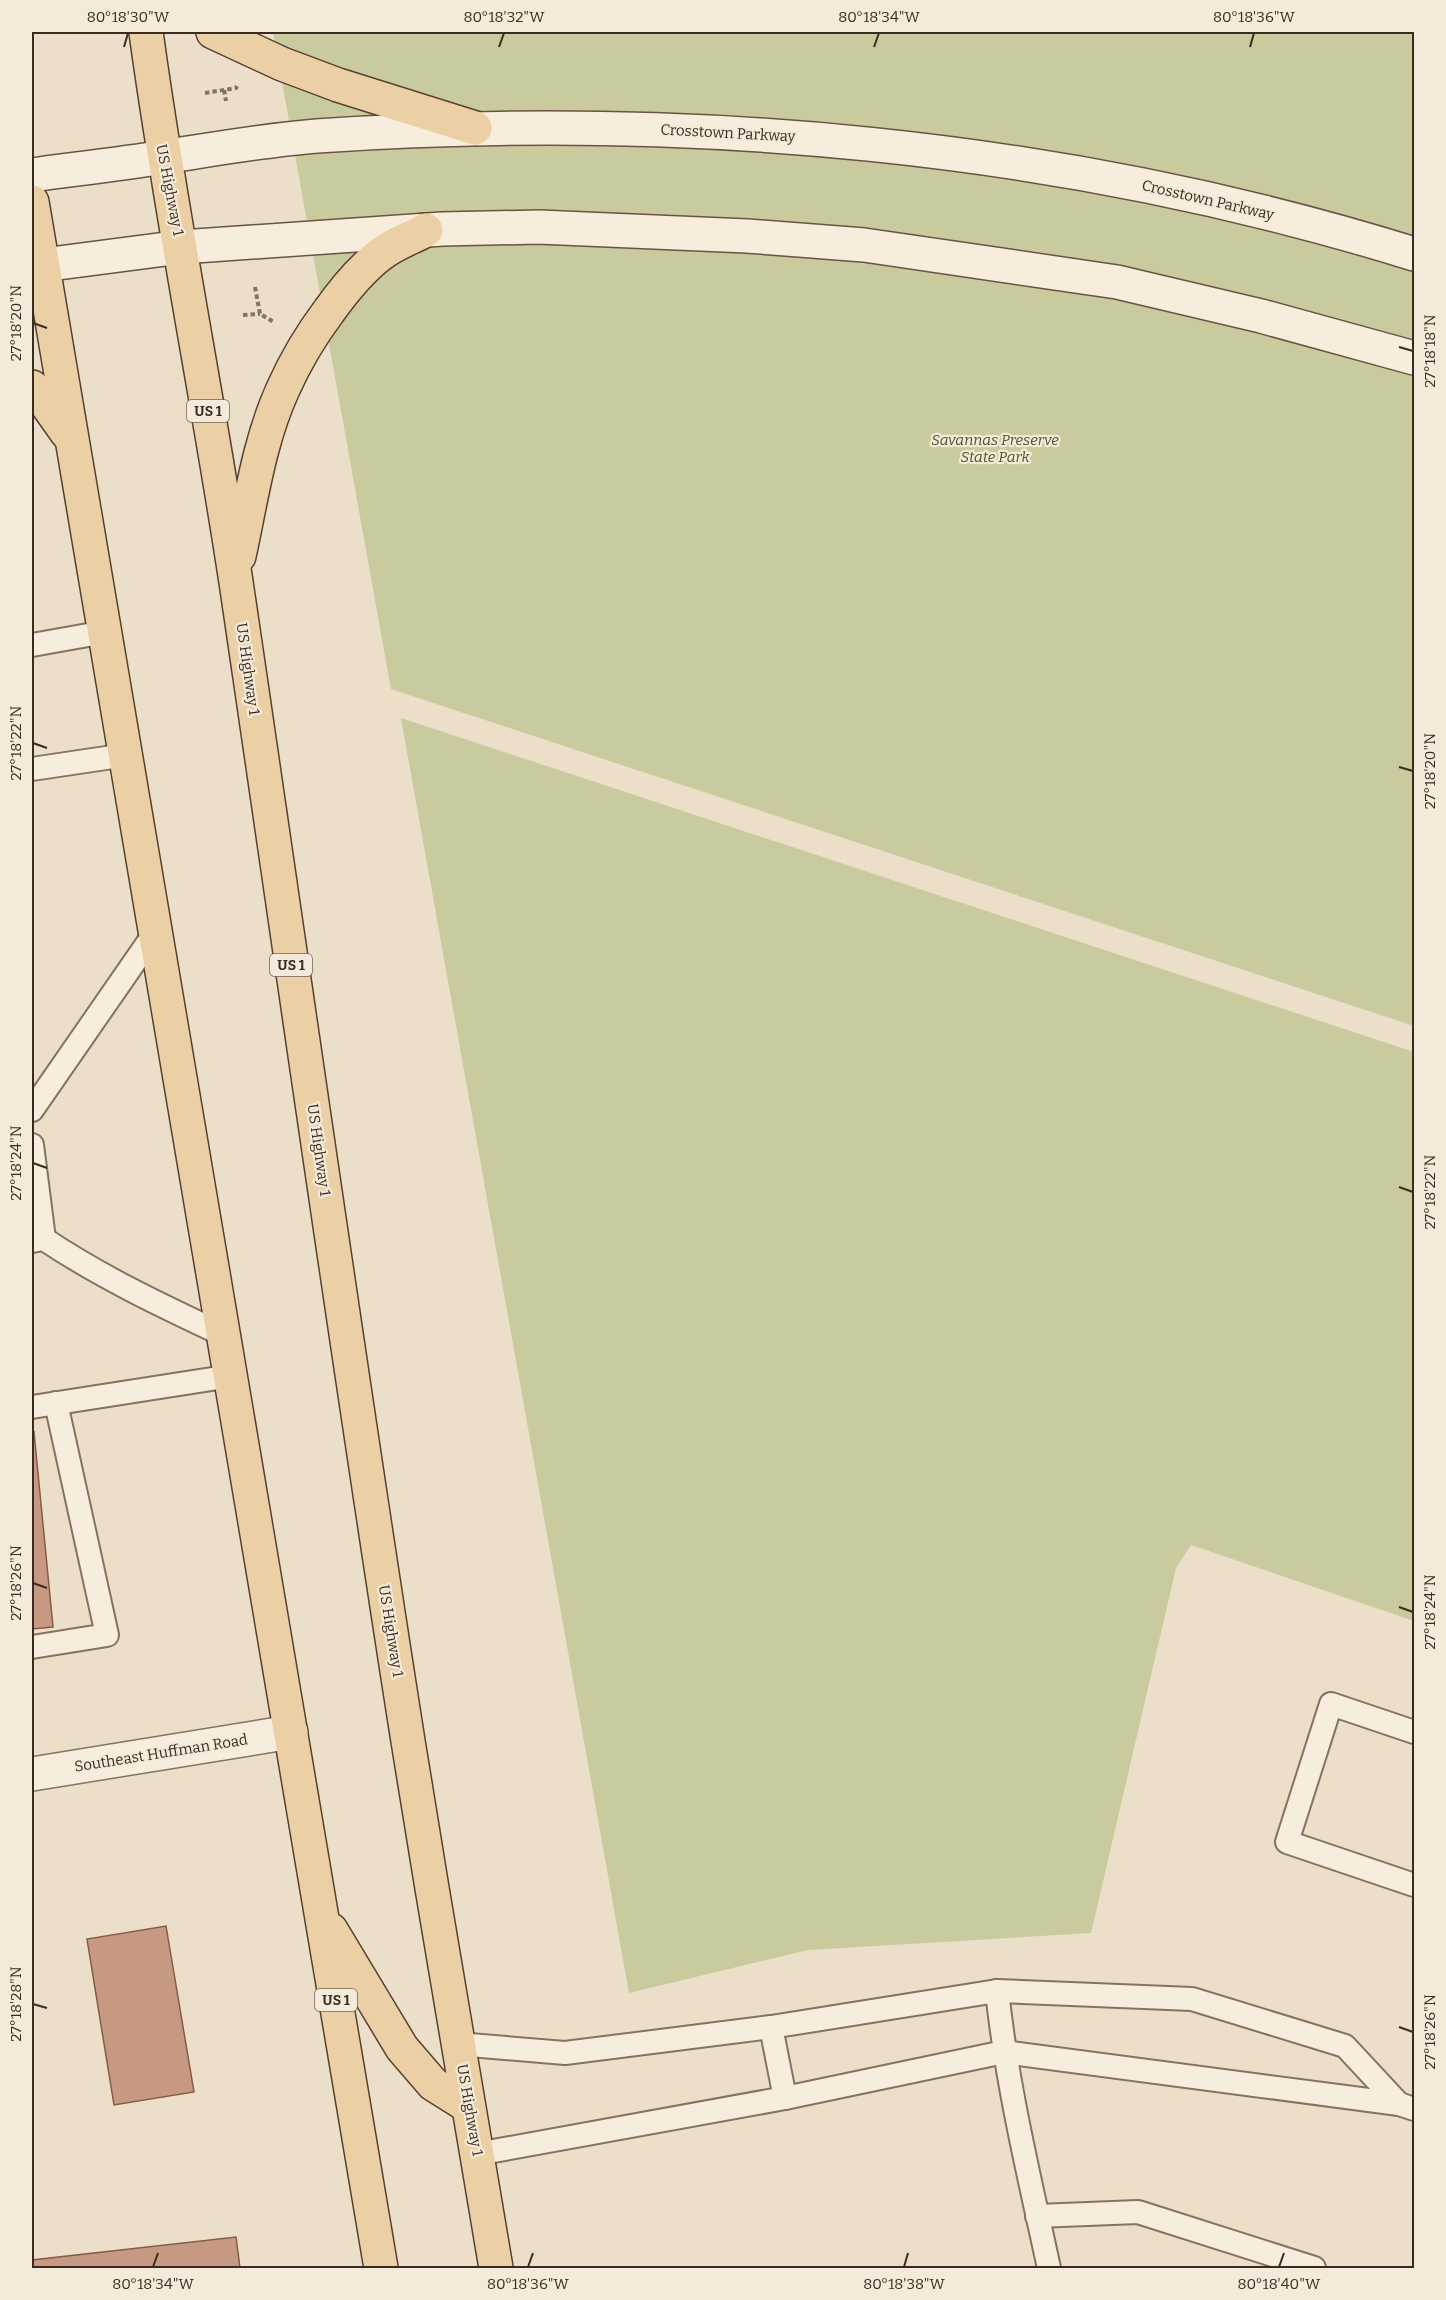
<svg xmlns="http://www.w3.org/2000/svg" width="1446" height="2300" viewBox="0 0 1446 2300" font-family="Bitter,serif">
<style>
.green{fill:#c9ca9e}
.building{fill:#c89982;stroke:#855a47;stroke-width:1.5}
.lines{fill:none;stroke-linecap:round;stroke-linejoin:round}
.service-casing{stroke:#88715f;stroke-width:26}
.minor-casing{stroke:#88715f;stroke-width:36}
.secondary-casing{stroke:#6a5342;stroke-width:36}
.primary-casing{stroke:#564033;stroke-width:36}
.path{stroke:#88715f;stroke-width:4;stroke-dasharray:4.5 3;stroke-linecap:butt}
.service{stroke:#f7eddd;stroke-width:22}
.minor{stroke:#f7eddd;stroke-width:33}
.secondary{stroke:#f7eddd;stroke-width:33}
.primary{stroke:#ecd0a5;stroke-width:33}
.ticks{fill:none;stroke:#392b22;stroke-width:2}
.labels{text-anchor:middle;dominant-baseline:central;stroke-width:4.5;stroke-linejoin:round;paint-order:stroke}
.shield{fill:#f4ead9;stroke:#716459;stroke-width:1.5}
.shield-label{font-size:14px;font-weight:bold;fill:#392b22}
.street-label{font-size:15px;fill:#392b22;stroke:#f4ead9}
.park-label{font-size:15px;font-style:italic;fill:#4d542a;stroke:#f4ead9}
.neatline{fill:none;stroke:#392b22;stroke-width:2}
.ticks-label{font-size:15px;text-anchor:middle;fill:#392b22}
</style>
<rect width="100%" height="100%" fill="#ecdfca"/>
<g class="green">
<path d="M273 32H1414V1026L391 689Z"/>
<path d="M401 718 1414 1052V1621L1191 1545 1176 1568 1091 1933 808 1950 629 1993Z"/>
</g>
<g class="building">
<path d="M34 1432 53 1627 32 1629V1433Z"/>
<path d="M166 1926 194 2092 114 2105 87 1939Z"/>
<path d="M236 2237 240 2268H32V2260Z"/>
</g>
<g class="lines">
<defs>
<g id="service">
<path d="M32 645 105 632"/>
<path d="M32 769 126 755"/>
<path d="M32 1110 156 931"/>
<path d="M32 1145 44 1239"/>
<path d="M32 1241 44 1239C101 1277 162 1306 224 1335"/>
<path d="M32 1407 231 1376"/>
<path d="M32 1647 107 1635 56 1403"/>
<path d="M1414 1732 1331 1704 1287 1842 1414 1885"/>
<path d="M997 1991C1007 2085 1029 2176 1049 2268"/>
<path d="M771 2027 785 2098"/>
<path d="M458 2044 565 2053 771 2027 997 1991 1192 1999 1345 2046 1399 2104"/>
<path d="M477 2154 785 2098 1004 2052 1399 2104 1414 2109"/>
<path d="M1037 2216 1138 2212 1314 2268"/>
</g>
<path id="minor" d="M32 1774 291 1732"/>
<g id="secondary">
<path d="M32 175C76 169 120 164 164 157 215 149 265 140 317 136 685 111 1061 144 1414 254"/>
<path d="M43 265 181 247 442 229 539 227 747 236 864 245 1117 282 1261 316 1414 358"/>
</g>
<g id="primary">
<path d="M146 32C171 216 208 398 236 582 293 968 347 1355 408 1741 436 1917 467 2093 496 2268"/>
<path d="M213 32 282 64 338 85 475 128"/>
<path d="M32 202 381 2268"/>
<path d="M32 387 40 395 67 433"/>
<path d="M239 556C251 501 259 441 283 389 295 362 311 335 329 311 344 290 361 269 381 254 394 244 411 238 426 230"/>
<path d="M331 1930 402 2048 433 2084 468 2106"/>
</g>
</defs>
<use href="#service" class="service-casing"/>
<use href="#minor" class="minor-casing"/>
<use href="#secondary" class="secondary-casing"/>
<use href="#primary" class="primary-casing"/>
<g class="path">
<path d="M224 90 226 101"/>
<path d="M205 93 236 88 237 86"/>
<path d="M255 287 260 314 274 322"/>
<path d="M243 315 260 314"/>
</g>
<use href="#service" class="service"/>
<use href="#minor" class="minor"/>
<use href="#secondary" class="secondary"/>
<use href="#primary" class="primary"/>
</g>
<path class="ticks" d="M124 47 128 33M499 47 504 33M874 47 879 33M1250 47 1254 33M33 323 47 328M1399 347 1413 351M33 743 47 748M1399 767 1413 771M33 1163 47 1168M1399 1187 1413 1192M33 1583 47 1588M1399 1607 1413 1612M33 2004 47 2008M1399 2027 1413 2032M153 2267 158 2253M528 2267 533 2253M904 2267 908 2253M1279 2267 1284 2253"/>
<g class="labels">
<g class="shield">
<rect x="187" y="400" width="42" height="22" rx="4.5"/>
<rect x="270" y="954" width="42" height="22" rx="4.5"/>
<rect x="315" y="1989" width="42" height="22" rx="4.5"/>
</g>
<g class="shield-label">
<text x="208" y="411">US 1</text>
<text x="291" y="965">US 1</text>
<text x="336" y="2000">US 1</text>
</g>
<g class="street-label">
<text transform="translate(728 133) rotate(3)">Crosstown Parkway</text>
<text transform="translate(170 190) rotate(79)">US Highway 1</text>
<text transform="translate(1208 200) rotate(13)">Crosstown Parkway</text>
<text transform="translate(248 669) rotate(82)">US Highway 1</text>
<text transform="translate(319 1150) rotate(82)">US Highway 1</text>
<text transform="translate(391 1631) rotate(81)">US Highway 1</text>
<text transform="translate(161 1753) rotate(-9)">Southeast Huffman Road</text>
<text transform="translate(470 2110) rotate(80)">US Highway 1</text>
</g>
<g class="park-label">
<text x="995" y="440">Savannas Preserve<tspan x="995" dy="17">State Park</tspan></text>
</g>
</g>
<rect width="1446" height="2300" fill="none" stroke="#f4ead9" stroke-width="66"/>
<rect x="33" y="33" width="1380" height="2234" class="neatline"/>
<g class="ticks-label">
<text x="128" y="22">80°18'30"W</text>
<text x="504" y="22">80°18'32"W</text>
<text x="879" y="22">80°18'34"W</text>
<text x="1254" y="22">80°18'36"W</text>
<text transform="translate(16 323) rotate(-90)" y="5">27°18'20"N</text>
<text transform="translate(1430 351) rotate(-90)" y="5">27°18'18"N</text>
<text transform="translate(16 743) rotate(-90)" y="5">27°18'22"N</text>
<text transform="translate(1430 771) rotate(-90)" y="5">27°18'20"N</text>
<text transform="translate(16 1163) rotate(-90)" y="5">27°18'24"N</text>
<text transform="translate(1430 1192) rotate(-90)" y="5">27°18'22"N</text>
<text transform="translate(16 1583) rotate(-90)" y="5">27°18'26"N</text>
<text transform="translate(1430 1612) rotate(-90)" y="5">27°18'24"N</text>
<text transform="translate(16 2004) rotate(-90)" y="5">27°18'28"N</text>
<text transform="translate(1430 2032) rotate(-90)" y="5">27°18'26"N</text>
<text x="153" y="2289">80°18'34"W</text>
<text x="528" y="2289">80°18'36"W</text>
<text x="904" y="2289">80°18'38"W</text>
<text x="1279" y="2289">80°18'40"W</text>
</g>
</svg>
